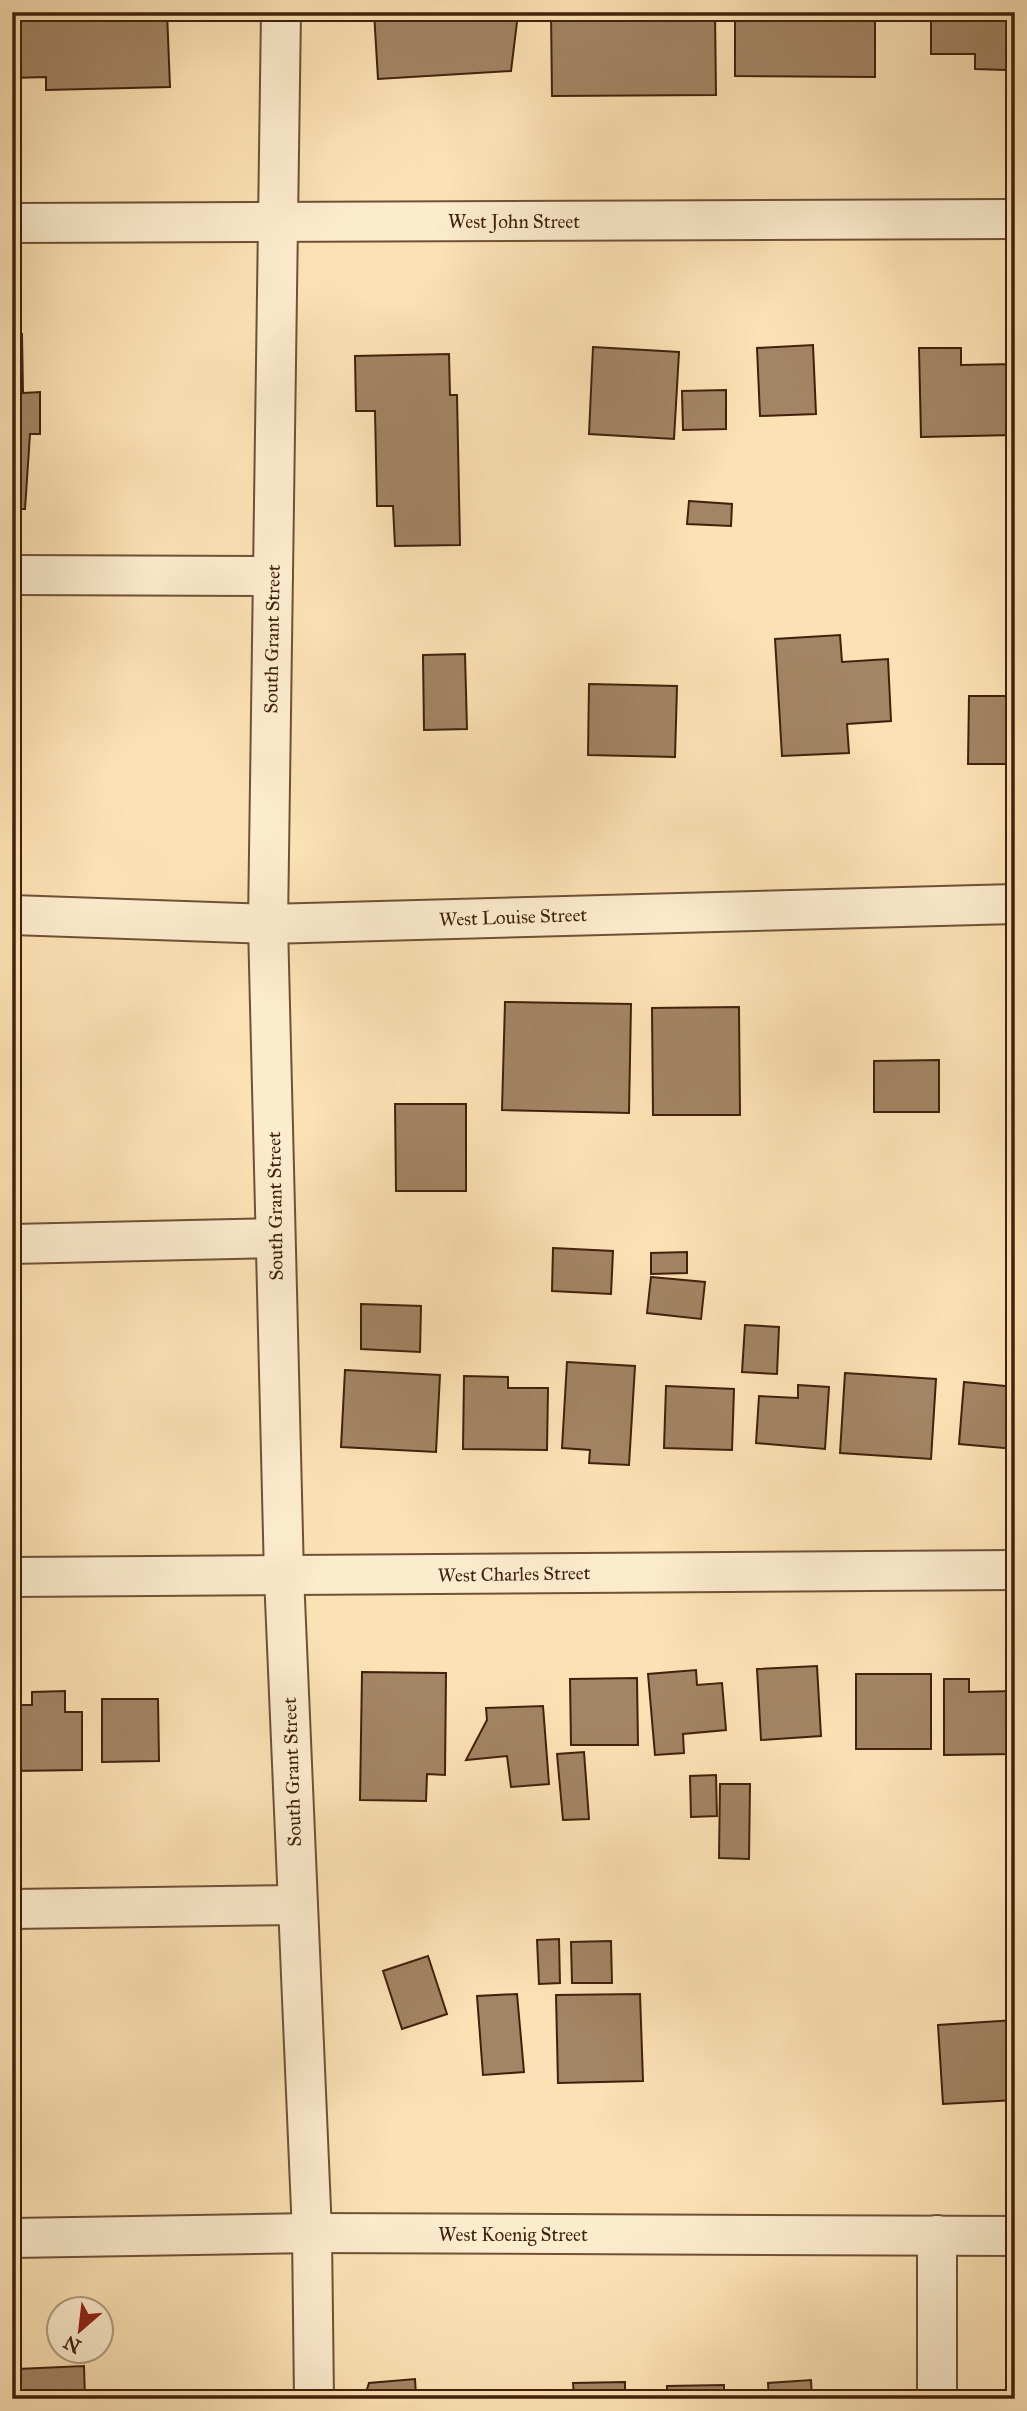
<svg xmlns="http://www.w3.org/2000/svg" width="1027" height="2411" viewBox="0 0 1027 2411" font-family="'IM FELL Great Primer',serif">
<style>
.building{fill:#a28564;stroke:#41210d;stroke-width:2}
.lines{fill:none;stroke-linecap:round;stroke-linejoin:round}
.minor-casing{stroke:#705137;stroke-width:42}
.minor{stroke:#fcecce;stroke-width:38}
.labels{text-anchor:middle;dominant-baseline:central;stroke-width:7;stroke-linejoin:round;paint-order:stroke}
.street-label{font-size:19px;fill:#41210d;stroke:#fcecce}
</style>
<rect width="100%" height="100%" fill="#fbe2b4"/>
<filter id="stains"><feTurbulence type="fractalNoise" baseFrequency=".00286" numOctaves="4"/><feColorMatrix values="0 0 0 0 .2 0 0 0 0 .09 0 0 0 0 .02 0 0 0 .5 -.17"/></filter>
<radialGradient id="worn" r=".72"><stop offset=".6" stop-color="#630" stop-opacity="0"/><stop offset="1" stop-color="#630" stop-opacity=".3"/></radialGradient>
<g class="building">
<path d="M12 12H167L170 87 46 90V77L12 78Z"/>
<path d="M374 12H520L517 22 511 71 378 79Z"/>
<path d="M551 12H715L716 95 552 96Z"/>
<path d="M735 12 875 13V77L735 76Z"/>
<path d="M931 12H1015V84H1006V70L975 69V54H931Z"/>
<path d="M12 334H22L23 393 40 392V434H30L25 509H12Z"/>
<path d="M813 345 816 414 760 416 757 348Z"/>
<path d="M593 347 679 352 674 439 589 434Z"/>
<path d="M919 348H961V365L1015 364V435L921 437Z"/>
<path d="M449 354 450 395H457L460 545 395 546 393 506H377L375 411H356L355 356Z"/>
<path d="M726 390V429L683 430 682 391Z"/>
<path d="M689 501 732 504 731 526 687 524Z"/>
<path d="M840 635 842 662 888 659 891 721 847 724 849 753 782 756 775 639Z"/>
<path d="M465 654 467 729 424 730 423 655Z"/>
<path d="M589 684 677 686 675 757 588 755Z"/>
<path d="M969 696H1015V764H968Z"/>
<path d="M505 1002 631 1004 629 1113 502 1110Z"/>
<path d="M739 1007 740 1115H653L652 1008Z"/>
<path d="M939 1060V1112H874V1061Z"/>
<path d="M395 1104H466V1191H396Z"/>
<path d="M553 1248 613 1251 611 1294 552 1291Z"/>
<path d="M687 1252V1273L651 1274V1253Z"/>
<path d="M651 1277 705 1282 701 1319 647 1313Z"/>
<path d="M361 1304 421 1306 420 1352 361 1349Z"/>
<path d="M745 1325 779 1327 777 1374 742 1372Z"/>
<path d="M567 1362 635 1366 629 1465 589 1463 590 1450 562 1448Z"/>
<path d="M345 1370 440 1375 436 1452 341 1447Z"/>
<path d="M845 1373 936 1379 931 1459 840 1453Z"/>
<path d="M464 1376 508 1377V1388H548L547 1450 463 1449Z"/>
<path d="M964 1382 1015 1387V1449L959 1444Z"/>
<path d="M798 1385 829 1387 825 1449 756 1443 759 1396 798 1398Z"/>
<path d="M666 1386 734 1389 732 1450 664 1448Z"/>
<path d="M817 1666 821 1736 761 1740 757 1669Z"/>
<path d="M696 1670 697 1685 722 1683 726 1730 683 1734 684 1753 655 1755 648 1674Z"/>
<path d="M362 1672 446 1673 445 1775 427 1774 426 1801 360 1800Z"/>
<rect x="856" y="1674" width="75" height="75"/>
<path d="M637 1678 638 1745H571L570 1679Z"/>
<path d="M944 1679H969V1692L1015 1691V1754L944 1755Z"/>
<path d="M65 1691V1712H82V1770L12 1771V1705H32V1692Z"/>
<path d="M102 1699H158L159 1761 102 1762Z"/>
<path d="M543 1706 549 1784 511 1787 507 1756 466 1760 487 1720 486 1708Z"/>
<path d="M584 1752 589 1819 563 1820 557 1754Z"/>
<path d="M1007 1774H1015V1825H1006Z"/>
<path d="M716 1775 717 1816 691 1817 690 1776Z"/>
<path d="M720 1784H750L749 1859 719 1858Z"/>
<path d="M559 1939 560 1983 539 1984 537 1940Z"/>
<path d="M611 1941 612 1983H572L571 1942Z"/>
<path d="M428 1956 447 2014 402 2029 383 1971Z"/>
<path d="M517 1994 524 2072 483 2075 477 1996Z"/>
<path d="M640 1994 643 2081 558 2083 556 1995Z"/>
<path d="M1015 2020V2100L943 2104 938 2025Z"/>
<path d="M16 2051 17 2107H12V2052Z"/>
<path d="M84 2366 85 2399H19L18 2369Z"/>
<path d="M415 2379 416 2395 453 2393V2399H364L369 2383Z"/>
<path d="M811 2380 812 2399H769L768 2383Z"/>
<path d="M625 2382V2395L643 2396V2399H563L564 2396H574L573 2383Z"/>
<path d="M724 2385V2399H667V2386Z"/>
<path d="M518 2392V2396H536V2399H467L483 2397V2393Z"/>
</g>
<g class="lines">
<defs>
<g id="minor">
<path d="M281 12 268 924 284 1576 312 2233 314 2399"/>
<path d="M12 223 1015 219"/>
<path d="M12 575 273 576"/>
<path d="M12 915 268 924 1015 904"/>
<path d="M12 1244 275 1238"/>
<path d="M12 1577 1015 1570"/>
<path d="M12 1909 297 1905"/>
<path d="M12 2238 312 2233 1015 2236"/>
<path d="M937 2399V2235"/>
</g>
</defs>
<use href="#minor" class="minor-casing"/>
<use href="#minor" class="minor"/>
</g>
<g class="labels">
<g class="street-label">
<text x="514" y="221">West John Street</text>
<text transform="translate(272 639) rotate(-89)">South Grant Street</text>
<text transform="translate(513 917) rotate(-2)">West Louise Street</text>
<text transform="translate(275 1206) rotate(-91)">South Grant Street</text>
<text transform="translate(514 1574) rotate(-1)">West Charles Street</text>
<text transform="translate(292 1772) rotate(-92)">South Grant Street</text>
<text x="513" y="2234">West Koenig Street</text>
</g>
</g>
<rect width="1027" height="2411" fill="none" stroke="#fbe2b4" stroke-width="42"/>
<rect x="14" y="14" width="999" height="2383" fill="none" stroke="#41210d" stroke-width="3.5"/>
<rect x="21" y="21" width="985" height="2369" fill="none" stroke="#41210d" stroke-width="2"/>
<g transform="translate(80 2330) rotate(208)"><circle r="33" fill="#fcecce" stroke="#b19b81" stroke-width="2"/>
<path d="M0-5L12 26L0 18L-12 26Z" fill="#8f2418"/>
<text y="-10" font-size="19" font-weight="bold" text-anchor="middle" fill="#41210d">N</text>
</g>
<rect width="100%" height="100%" filter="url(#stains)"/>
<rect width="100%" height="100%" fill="url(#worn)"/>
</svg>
